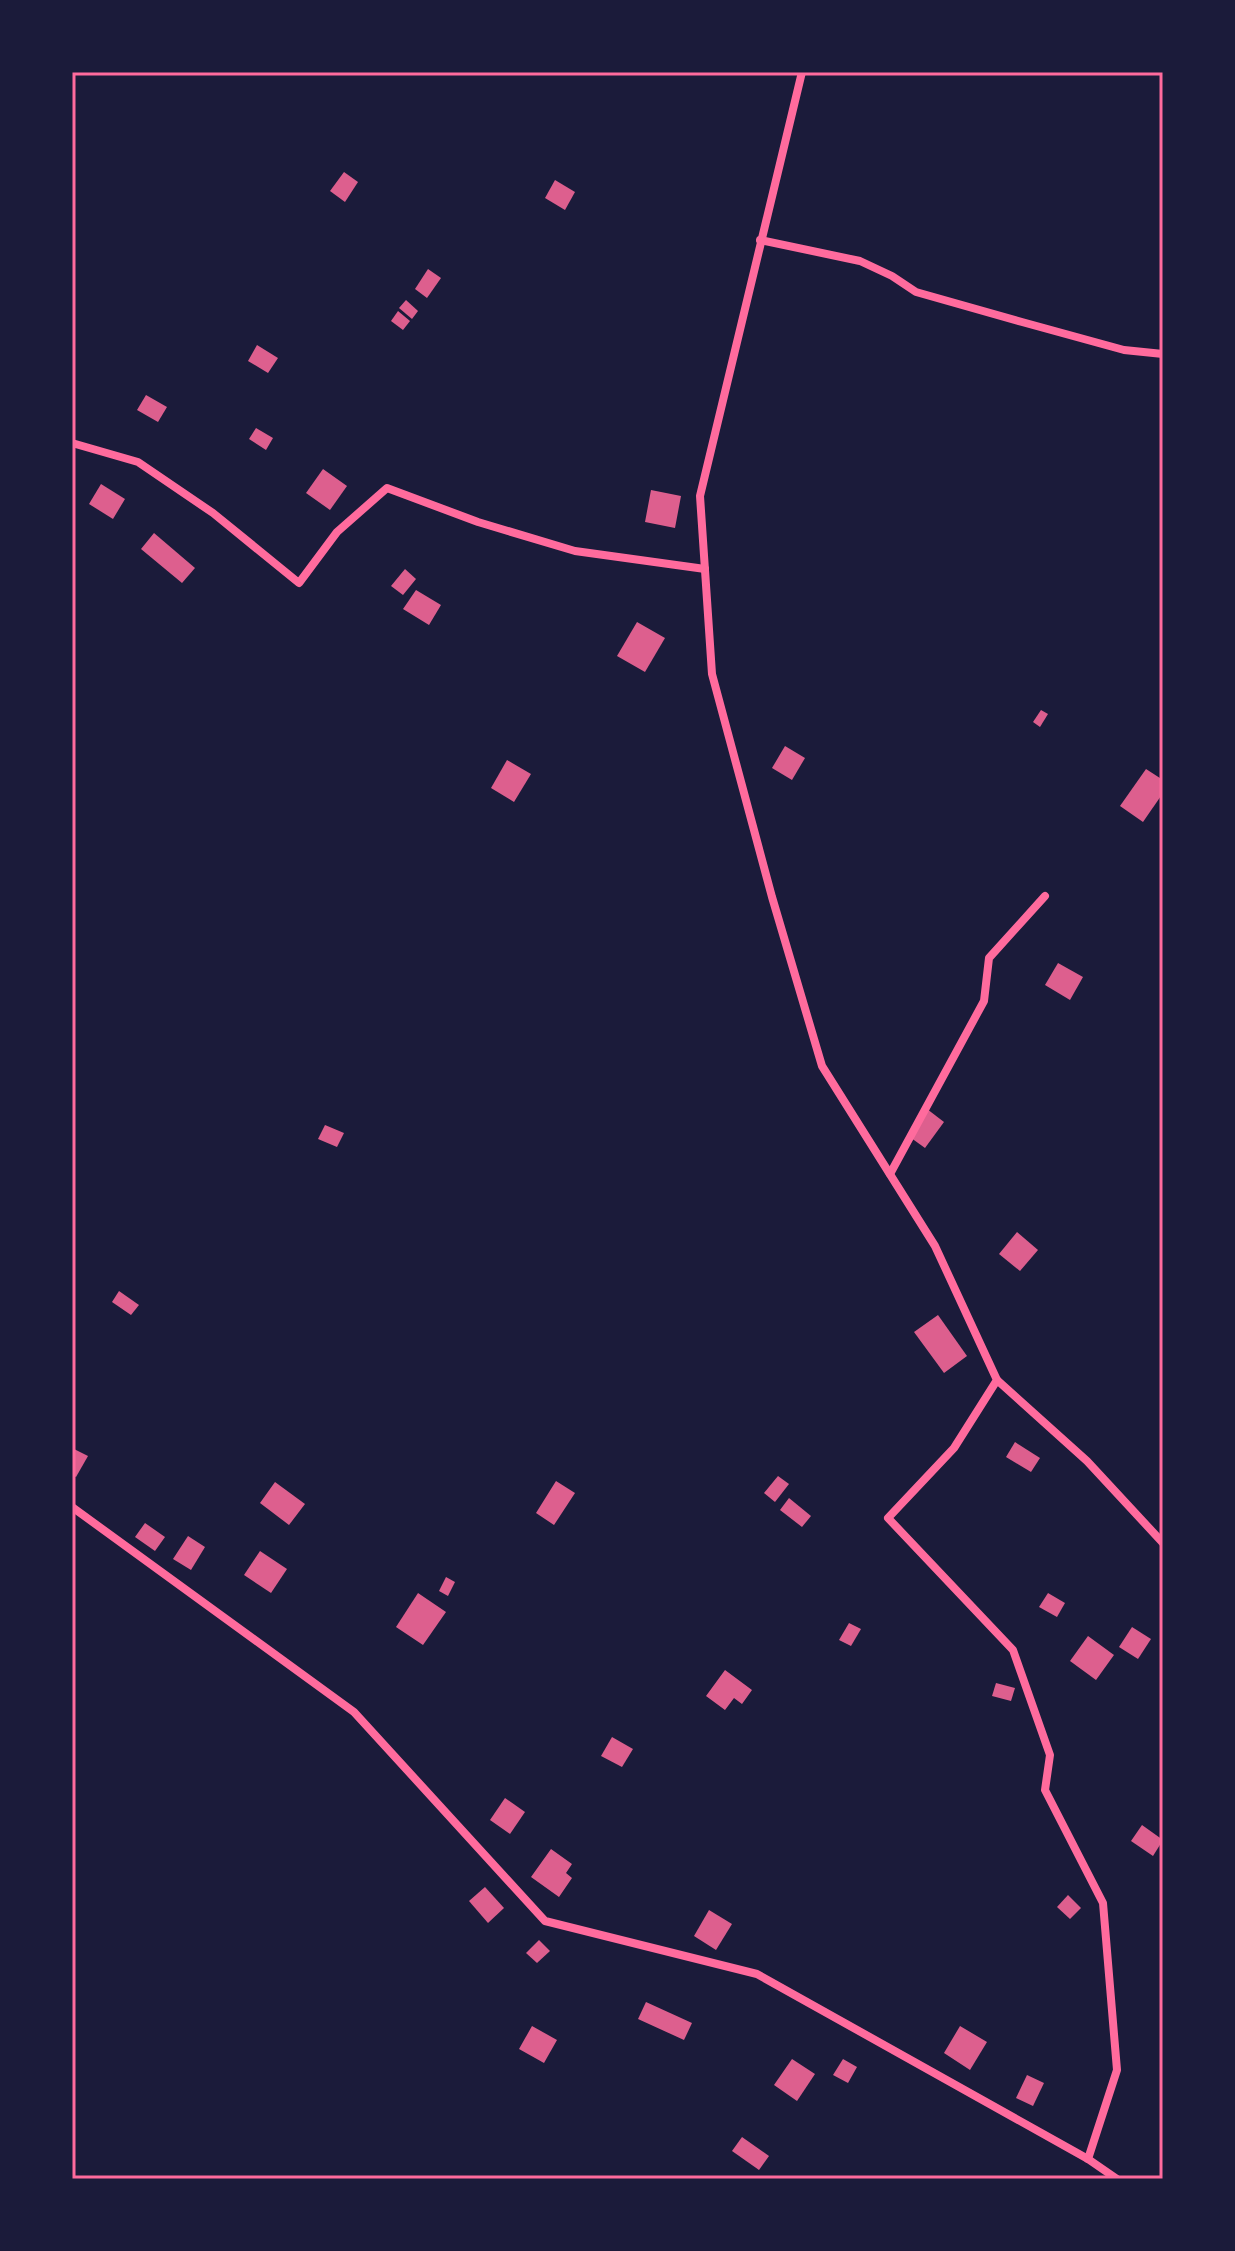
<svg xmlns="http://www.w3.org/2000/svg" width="1235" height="2251" viewBox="0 0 1235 2251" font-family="Lato,sans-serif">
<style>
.building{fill:#dd5f8e}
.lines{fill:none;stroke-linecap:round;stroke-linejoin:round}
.minor{stroke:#ff6b9d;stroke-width:8}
.neatline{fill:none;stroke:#ff6b9d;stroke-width:3}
</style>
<rect width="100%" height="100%" fill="#1b1b3a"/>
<g class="building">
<path d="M344 172 358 182 345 202 330 191Z"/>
<path d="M555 180 575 192 565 210 545 198Z"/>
<path d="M428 269 441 278 427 298 415 289Z"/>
<path d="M406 300 418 311 412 319 399 308Z"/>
<path d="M398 311 410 321 403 330 391 321Z"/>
<path d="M257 345 278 358 268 373 248 361Z"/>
<path d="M146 395 167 407 158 422 137 410Z"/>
<path d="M256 428 273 438 266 450 249 439Z"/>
<path d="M323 469 347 486 330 510 306 493Z"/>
<path d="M101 484 125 499 113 519 89 504Z"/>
<path d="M651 490 681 496 675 528 645 522Z"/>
<path d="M154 533 195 568 182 583 141 549Z"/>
<path d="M405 569 416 579 403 595 391 586Z"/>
<path d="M416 590 441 605 429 625 403 609Z"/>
<path d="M637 622 665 638 645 672 617 656Z"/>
<path d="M1041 710 1048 714 1040 727 1033 722Z"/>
<path d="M785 746 805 758 792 780 772 768Z"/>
<path d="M507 760 531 774 514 802 491 788Z"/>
<path d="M1146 769 1163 780V793L1143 822 1120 806Z"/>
<path d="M1058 963 1083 977 1070 1000 1045 985Z"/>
<path d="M927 1109 944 1122 925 1148 907 1135Z"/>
<path d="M325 1125 344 1133 337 1147 318 1139Z"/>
<path d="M1017 1232 1038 1250 1020 1271 999 1254Z"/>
<path d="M119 1291 139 1305 131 1315 112 1302Z"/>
<path d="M938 1315 967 1356 944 1373 914 1332Z"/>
<path d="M1015 1442 1040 1458 1031 1472 1006 1457Z"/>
<path d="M72 1448 88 1456 76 1477 72 1475Z"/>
<path d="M778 1476 789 1484 775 1502 764 1493Z"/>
<path d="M556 1481 575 1493 554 1525 536 1513Z"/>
<path d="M275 1482 305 1504 289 1525 260 1503Z"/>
<path d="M789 1498 811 1516 802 1527 780 1510Z"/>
<path d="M145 1523 165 1537 155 1551 135 1537Z"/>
<path d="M188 1536 205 1547 191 1570 173 1559Z"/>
<path d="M260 1551 287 1569 271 1593 244 1575Z"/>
<path d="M446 1577 455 1582 448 1596 439 1591Z"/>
<path d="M418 1593 446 1612 423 1645 396 1627Z"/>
<path d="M1048 1593 1065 1603 1057 1617 1039 1607Z"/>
<path d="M849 1623 861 1629 851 1646 839 1640Z"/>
<path d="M1132 1627 1151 1639 1138 1659 1119 1647Z"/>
<path d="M1088 1636 1114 1655 1096 1680 1070 1661Z"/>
<path d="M725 1670 752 1690 742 1704 734 1698 725 1710 706 1696Z"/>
<path d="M996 1683 1015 1688 1011 1701 992 1696Z"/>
<path d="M612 1737 633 1749 622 1767 601 1756Z"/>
<path d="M505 1798 525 1812 510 1834 490 1820Z"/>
<path d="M1142 1825 1163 1840 1153 1856 1131 1841Z"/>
<path d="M551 1849 572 1864 566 1873 572 1878 559 1897 531 1877Z"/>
<path d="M485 1887 504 1908 488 1923 469 1901Z"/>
<path d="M1068 1895 1081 1908 1070 1919 1057 1907Z"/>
<path d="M709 1910 732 1924 716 1950 694 1936Z"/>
<path d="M539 1940 550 1951 537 1963 526 1953Z"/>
<path d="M646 2002 692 2023 684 2040 638 2019Z"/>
<path d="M532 2026 557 2040 544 2063 519 2049Z"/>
<path d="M960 2026 987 2042 970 2070 944 2053Z"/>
<path d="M792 2059 815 2074 797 2101 774 2085Z"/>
<path d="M843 2059 857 2067 848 2083 833 2075Z"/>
<path d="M1027 2075 1044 2083 1033 2106 1016 2098Z"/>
<path d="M742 2137 769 2156 759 2170 732 2151Z"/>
</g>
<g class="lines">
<g class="minor">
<path d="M802 72 700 496 712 674 772 897 822 1066 935 1246 997 1380 954 1448 888 1518 1013 1650 1050 1755 1045 1790 1103 1903 1117 2070 1088 2159"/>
<path d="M760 240 860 261 892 276 916 292 1022 322 1124 350 1163 354"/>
<path d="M72 443 138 462 213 513 299 583 337 532 387 488 478 522 575 551 705 569"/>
<path d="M890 1174 984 1001 989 958 1045 896"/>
<path d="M997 1380 1087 1461 1163 1543"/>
<path d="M72 1507 354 1712 545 1921 757 1974 1088 2159 1117 2179"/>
</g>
</g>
<rect width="1235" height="2251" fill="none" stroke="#1b1b3a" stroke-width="148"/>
<rect x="74" y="74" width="1087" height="2103" class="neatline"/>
</svg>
